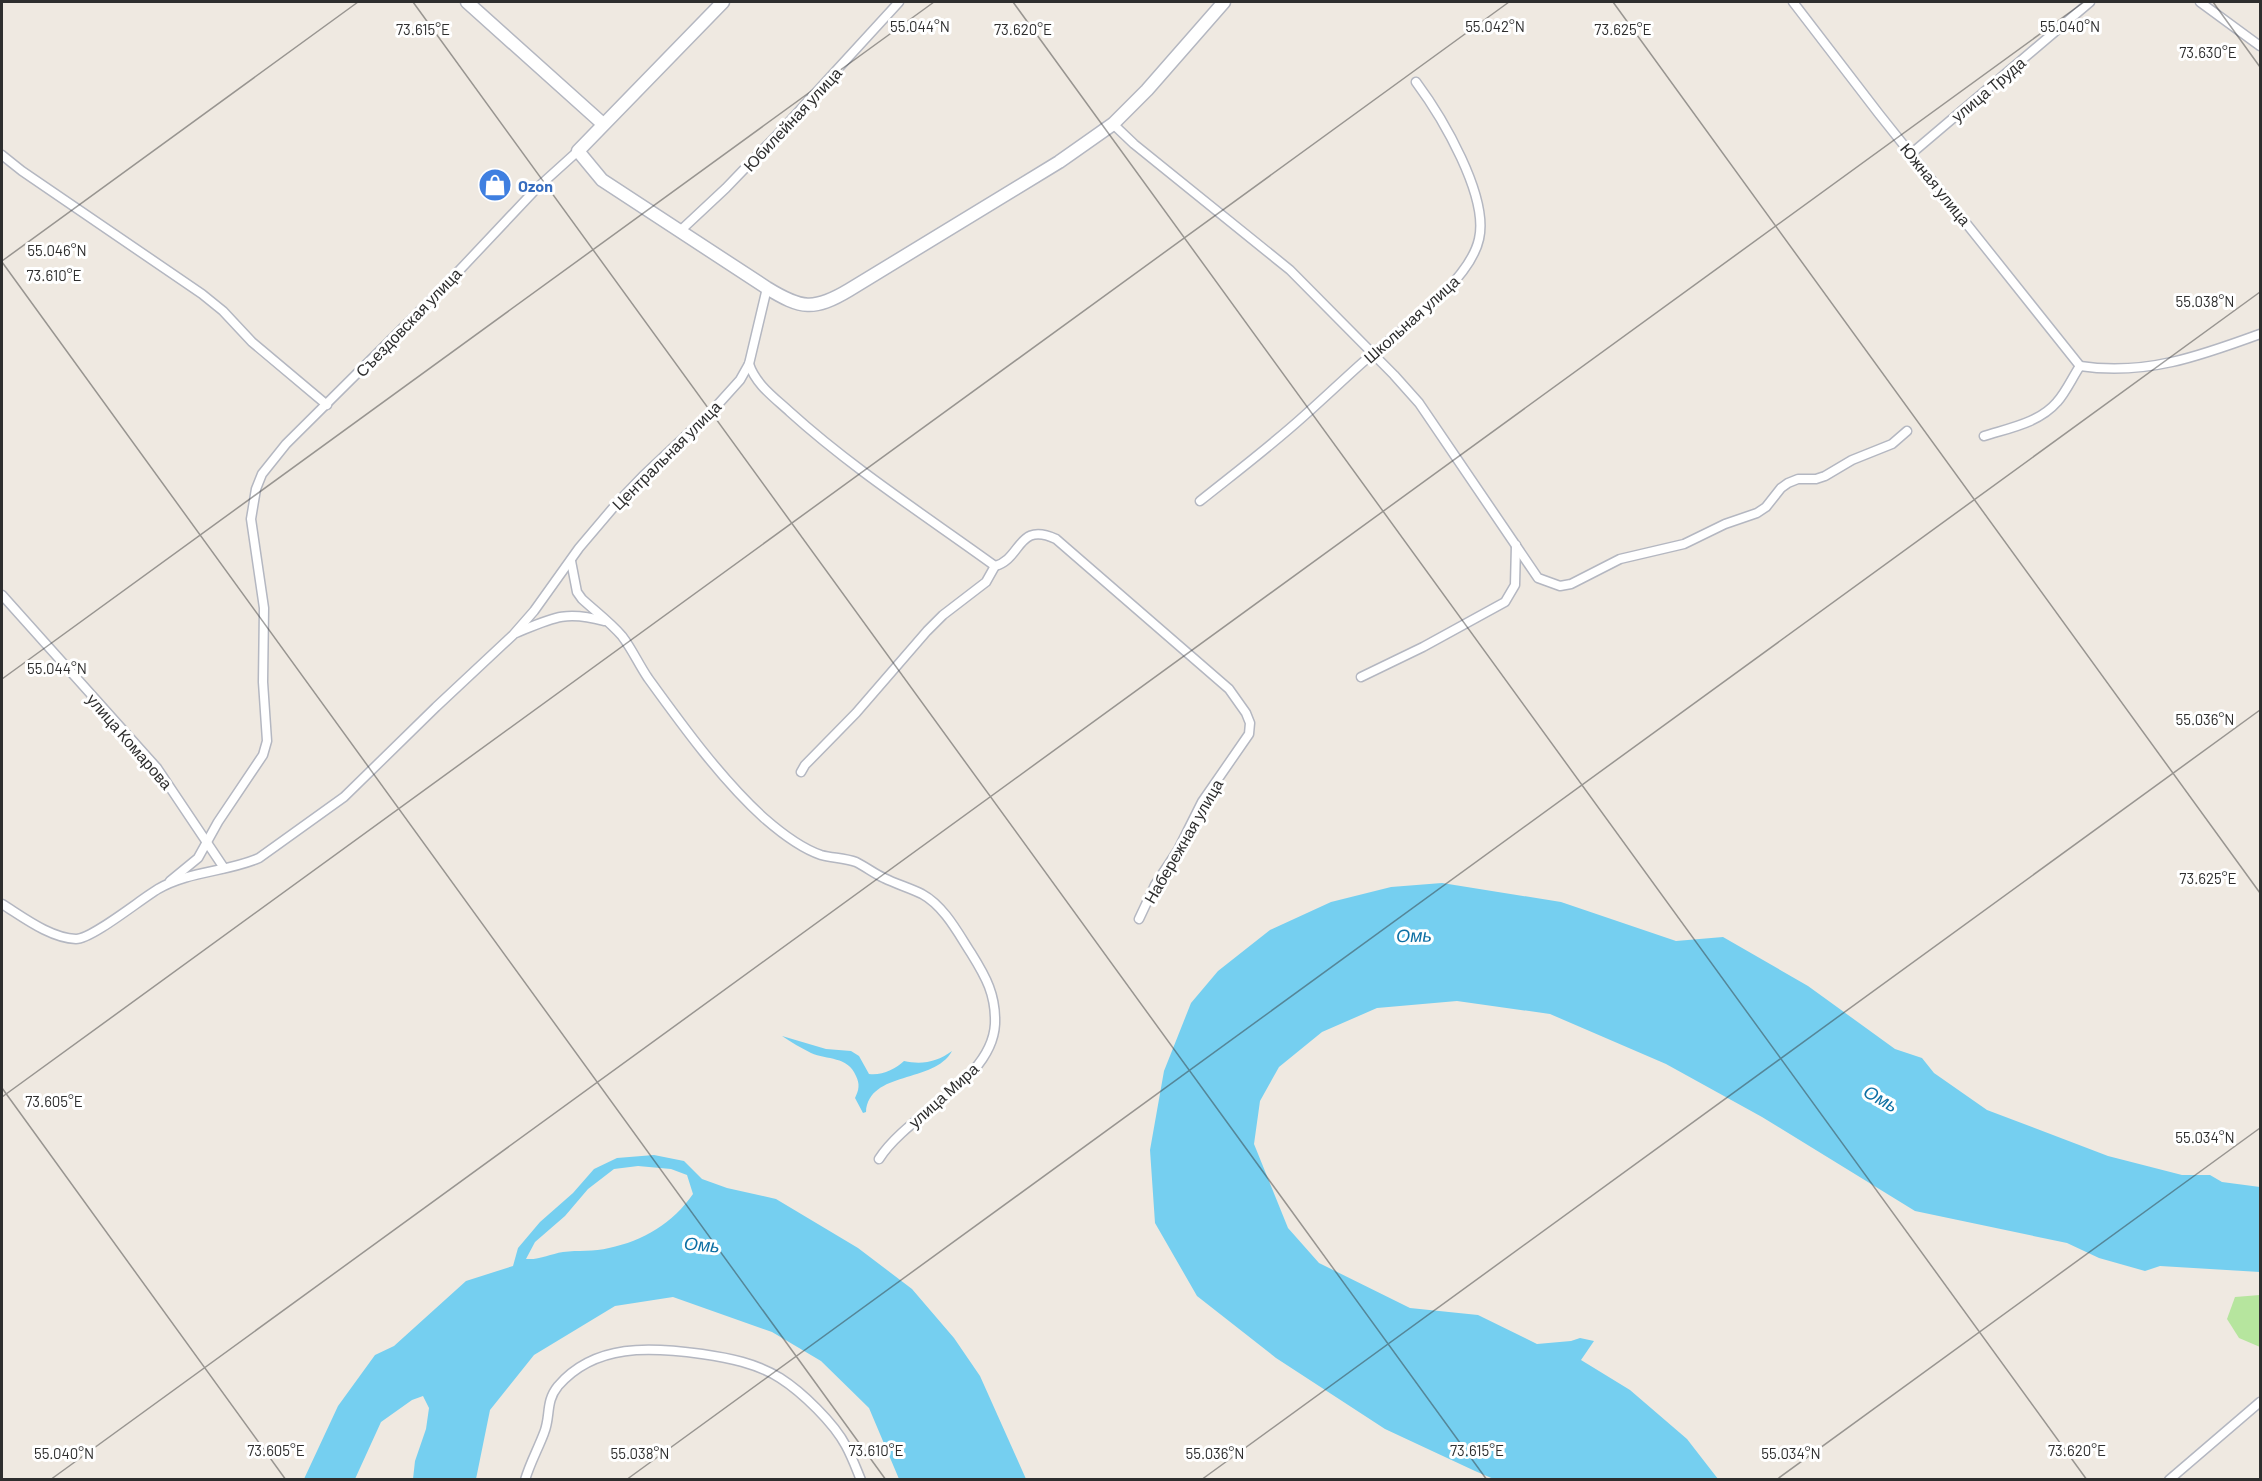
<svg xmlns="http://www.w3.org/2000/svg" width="2262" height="1481" viewBox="0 0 2262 1481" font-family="Barlow,sans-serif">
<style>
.green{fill:#b6e59e}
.water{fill:#75cff0;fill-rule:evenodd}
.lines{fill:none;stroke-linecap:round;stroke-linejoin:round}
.street-casing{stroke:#b4b7c1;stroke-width:11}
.secondary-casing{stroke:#b4b7c1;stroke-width:15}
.street{stroke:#fff;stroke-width:8}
.secondary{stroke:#fff;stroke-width:12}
.ticks{fill:none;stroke:#2e2e2e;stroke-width:1.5;stroke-opacity:0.45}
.labels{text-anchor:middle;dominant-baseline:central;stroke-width:6;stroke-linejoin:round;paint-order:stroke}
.street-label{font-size:16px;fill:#2e2e2e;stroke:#fff}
.shop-label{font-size:16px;font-weight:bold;fill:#366cbe;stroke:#fff;text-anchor:start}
.water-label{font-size:18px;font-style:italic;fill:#0d6fa3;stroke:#fff}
.ticks-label{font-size:15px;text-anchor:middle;fill:#2e2e2e;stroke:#fff;stroke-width:6;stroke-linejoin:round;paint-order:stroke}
</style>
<rect width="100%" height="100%" fill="#efe9e1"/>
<path class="green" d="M2260 1295V1347L2239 1338 2227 1319 2235 1297Z"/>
<g class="water">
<path d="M1442 883 1561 902 1676 941 1723 937 1808 986 1895 1049 1922 1058 1934 1073 1987 1110 2108 1156 2182 1175H2210L2222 1182 2260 1187V1272L2160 1266 2145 1271 2099 1258 2067 1243 1915 1211 1762 1117 1666 1064 1550 1014 1457 1001 1377 1008 1322 1032 1279 1067 1260 1101 1254 1144 1288 1228 1319 1263 1410 1308 1478 1315 1537 1344 1571 1341 1580 1338 1594 1341 1581 1360 1630 1390 1687 1439 1718 1479 1496 1480 1475 1471 1385 1429 1276 1358 1197 1296 1155 1223 1150 1150 1164 1071 1191 1003 1218 971 1270 930 1331 902 1391 887Z"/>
<path d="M782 1036 826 1049 851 1051 859 1056 869 1074C881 1076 896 1069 904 1061 922 1065 937 1062 952 1051 934 1084 869 1070 866 1112L863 1113 855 1098C859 1090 860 1084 856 1076 848 1056 827 1060 811 1053 801 1048 791 1042 782 1036Z"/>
<path d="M654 1155 684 1161 702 1179 727 1188 776 1199 858 1248 912 1289 954 1338 980 1376 1026 1479H899L869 1408 821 1361 772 1332 673 1297 615 1306 534 1355 490 1410 476 1479H413L415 1461 426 1429 429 1408 423 1396 412 1400 381 1422 355 1479H304L338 1406 375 1355 394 1346 466 1281 513 1266 518 1248 540 1222 573 1193 594 1169 617 1158ZM638 1166 671 1169 687 1175 693 1194C673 1223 643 1241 609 1248 594 1252 578 1250 563 1252 550 1254 540 1260 526 1259L535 1242 565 1216 588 1189 614 1169Z"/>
</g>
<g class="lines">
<defs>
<g id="street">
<path d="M1793 2 1879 114 2080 366"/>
<path d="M2200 2 2260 46"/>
<path d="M1113 124 1134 144 1290 270 1394 375 1419 403 1538 578 1560 586 1571 584 1620 559 1684 544 1725 524 1757 513 1766 507 1781 488 1788 483 1798 479H1816L1825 476 1852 460 1892 444 1907 431"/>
<path d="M1912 153 2090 2"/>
<path d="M2 155 22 171 202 294 223 311 252 342 327 405"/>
<path d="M680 231 726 188 778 134 899 2"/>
<path d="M749 364C756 385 775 398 790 412 853 469 926 516 995 566 1022 559 1017 521 1056 539L1229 689 1246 713 1250 723 1249 734 1202 802 1178 850 1155 885 1139 919"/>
<path d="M2080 366C2145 376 2200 356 2260 334"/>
<path d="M1984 436C2009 428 2039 423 2057 402 2066 392 2072 378 2080 366"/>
<path d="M1200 501C1235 473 1272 445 1305 415 1324 398 1343 380 1362 363 1396 333 1469 284 1479 239 1489 196 1442 117 1416 82"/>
<path d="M571 561 577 592 582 599C595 611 610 622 622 636 632 649 639 665 648 678 682 725 721 779 764 818 780 832 800 848 821 855 832 858 845 858 856 862 866 867 875 874 884 878 896 884 910 888 922 894 944 906 958 933 971 953 986 977 996 995 995 1024 992 1081 908 1113 879 1159"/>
<path d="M2 595 157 768 224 868"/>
<path d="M516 633C552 618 565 610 604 621"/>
<path d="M1361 677 1423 647 1505 602 1515 585 1516 545"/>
<path d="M801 772 805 765 856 713 927 631 943 615 986 582 995 566"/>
<path d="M170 881 198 858 218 822 263 755 267 741 263 682 264 608 251 519 256 489 262 474 286 444 438 293 537 188 578 151"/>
<path d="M2 904C23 917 50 938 76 939 92 939 141 899 158 889 189 871 227 872 259 858L344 797 436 707 513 635 534 611 579 548 618 502 643 476 712 411 740 380 749 364 767 288"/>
<path d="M525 1480C530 1463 538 1449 544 1433 551 1416 545 1402 558 1386 595 1343 651 1347 702 1354 729 1358 756 1363 780 1378 802 1392 834 1423 846 1446 852 1457 856 1468 861 1480"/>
<path d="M2169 1480 2260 1402"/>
</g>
<g id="secondary">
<path d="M467 2 603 124"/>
<path d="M723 2 578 151 602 180 767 288C801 309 814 311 849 290L1059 162 1113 124 1147 90 1224 2"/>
</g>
</defs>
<use href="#street" class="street-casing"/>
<use href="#secondary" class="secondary-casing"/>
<use href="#street" class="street"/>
<use href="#secondary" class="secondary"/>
</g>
<path class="ticks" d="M413 2 1487 1480M1013 2 2087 1480M1613 2 2260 893M2213 2 2260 67M2 261 358 2M2 262 886 1480M2 679 934 2M2 1088 286 1480M2 1097 1509 2M50 1480 2084 2M626 1480 2260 292M1201 1480 2260 710M1776 1480 2260 1128"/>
<defs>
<symbol id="shop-disc" viewBox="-11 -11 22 22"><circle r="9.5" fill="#3f7fe0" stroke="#fff"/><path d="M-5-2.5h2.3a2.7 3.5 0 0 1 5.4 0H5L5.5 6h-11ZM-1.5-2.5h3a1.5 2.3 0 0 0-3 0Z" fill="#fff"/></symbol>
</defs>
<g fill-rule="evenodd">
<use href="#shop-disc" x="476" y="166" width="38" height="38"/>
</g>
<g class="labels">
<g class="street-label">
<text transform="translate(1988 89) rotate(-40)">улица Труда</text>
<text transform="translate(792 119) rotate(-47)">Юбилейная улица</text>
<text transform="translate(1936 184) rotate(51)">Южная улица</text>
<text transform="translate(1411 319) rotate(-42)">Школьная улица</text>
<text transform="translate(408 322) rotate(-46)">Съездовская улица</text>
<text transform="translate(666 455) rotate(-45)">Центральная улица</text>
<text transform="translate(130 741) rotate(49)">улица Комарова</text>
<text transform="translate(1183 841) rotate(-60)">Набережная улица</text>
<text transform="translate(943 1095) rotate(-42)">улица Мира</text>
</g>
<g class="shop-label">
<text x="518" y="185">Ozon</text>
</g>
<g class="water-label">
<text transform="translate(1414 935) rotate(-1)">Омь</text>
<text transform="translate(1881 1098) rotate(29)">Омь</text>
<text transform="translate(702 1244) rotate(5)">Омь</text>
</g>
</g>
<g class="ticks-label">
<text x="920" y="32">55.044°N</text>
<text x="1495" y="32">55.042°N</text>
<text x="2070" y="32">55.040°N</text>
<text x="423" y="35">73.615°E</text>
<text x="1023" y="35">73.620°E</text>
<text x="1623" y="35">73.625°E</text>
<text x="2208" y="58">73.630°E</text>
<text x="57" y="256">55.046°N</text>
<text x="54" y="281">73.610°E</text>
<text x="2205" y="307">55.038°N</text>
<text x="57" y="674">55.044°N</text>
<text x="2205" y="725">55.036°N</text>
<text x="2208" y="884">73.625°E</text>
<text x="54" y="1107">73.605°E</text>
<text x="2205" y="1143">55.034°N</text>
<text x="276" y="1456">73.605°E</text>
<text x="876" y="1456">73.610°E</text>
<text x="1477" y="1456">73.615°E</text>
<text x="2077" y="1456">73.620°E</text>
<text x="64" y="1459">55.040°N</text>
<text x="640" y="1459">55.038°N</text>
<text x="1215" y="1459">55.036°N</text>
<text x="1791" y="1459">55.034°N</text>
</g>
<rect width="2262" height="1481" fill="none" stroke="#2e2e2e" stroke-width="6"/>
</svg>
